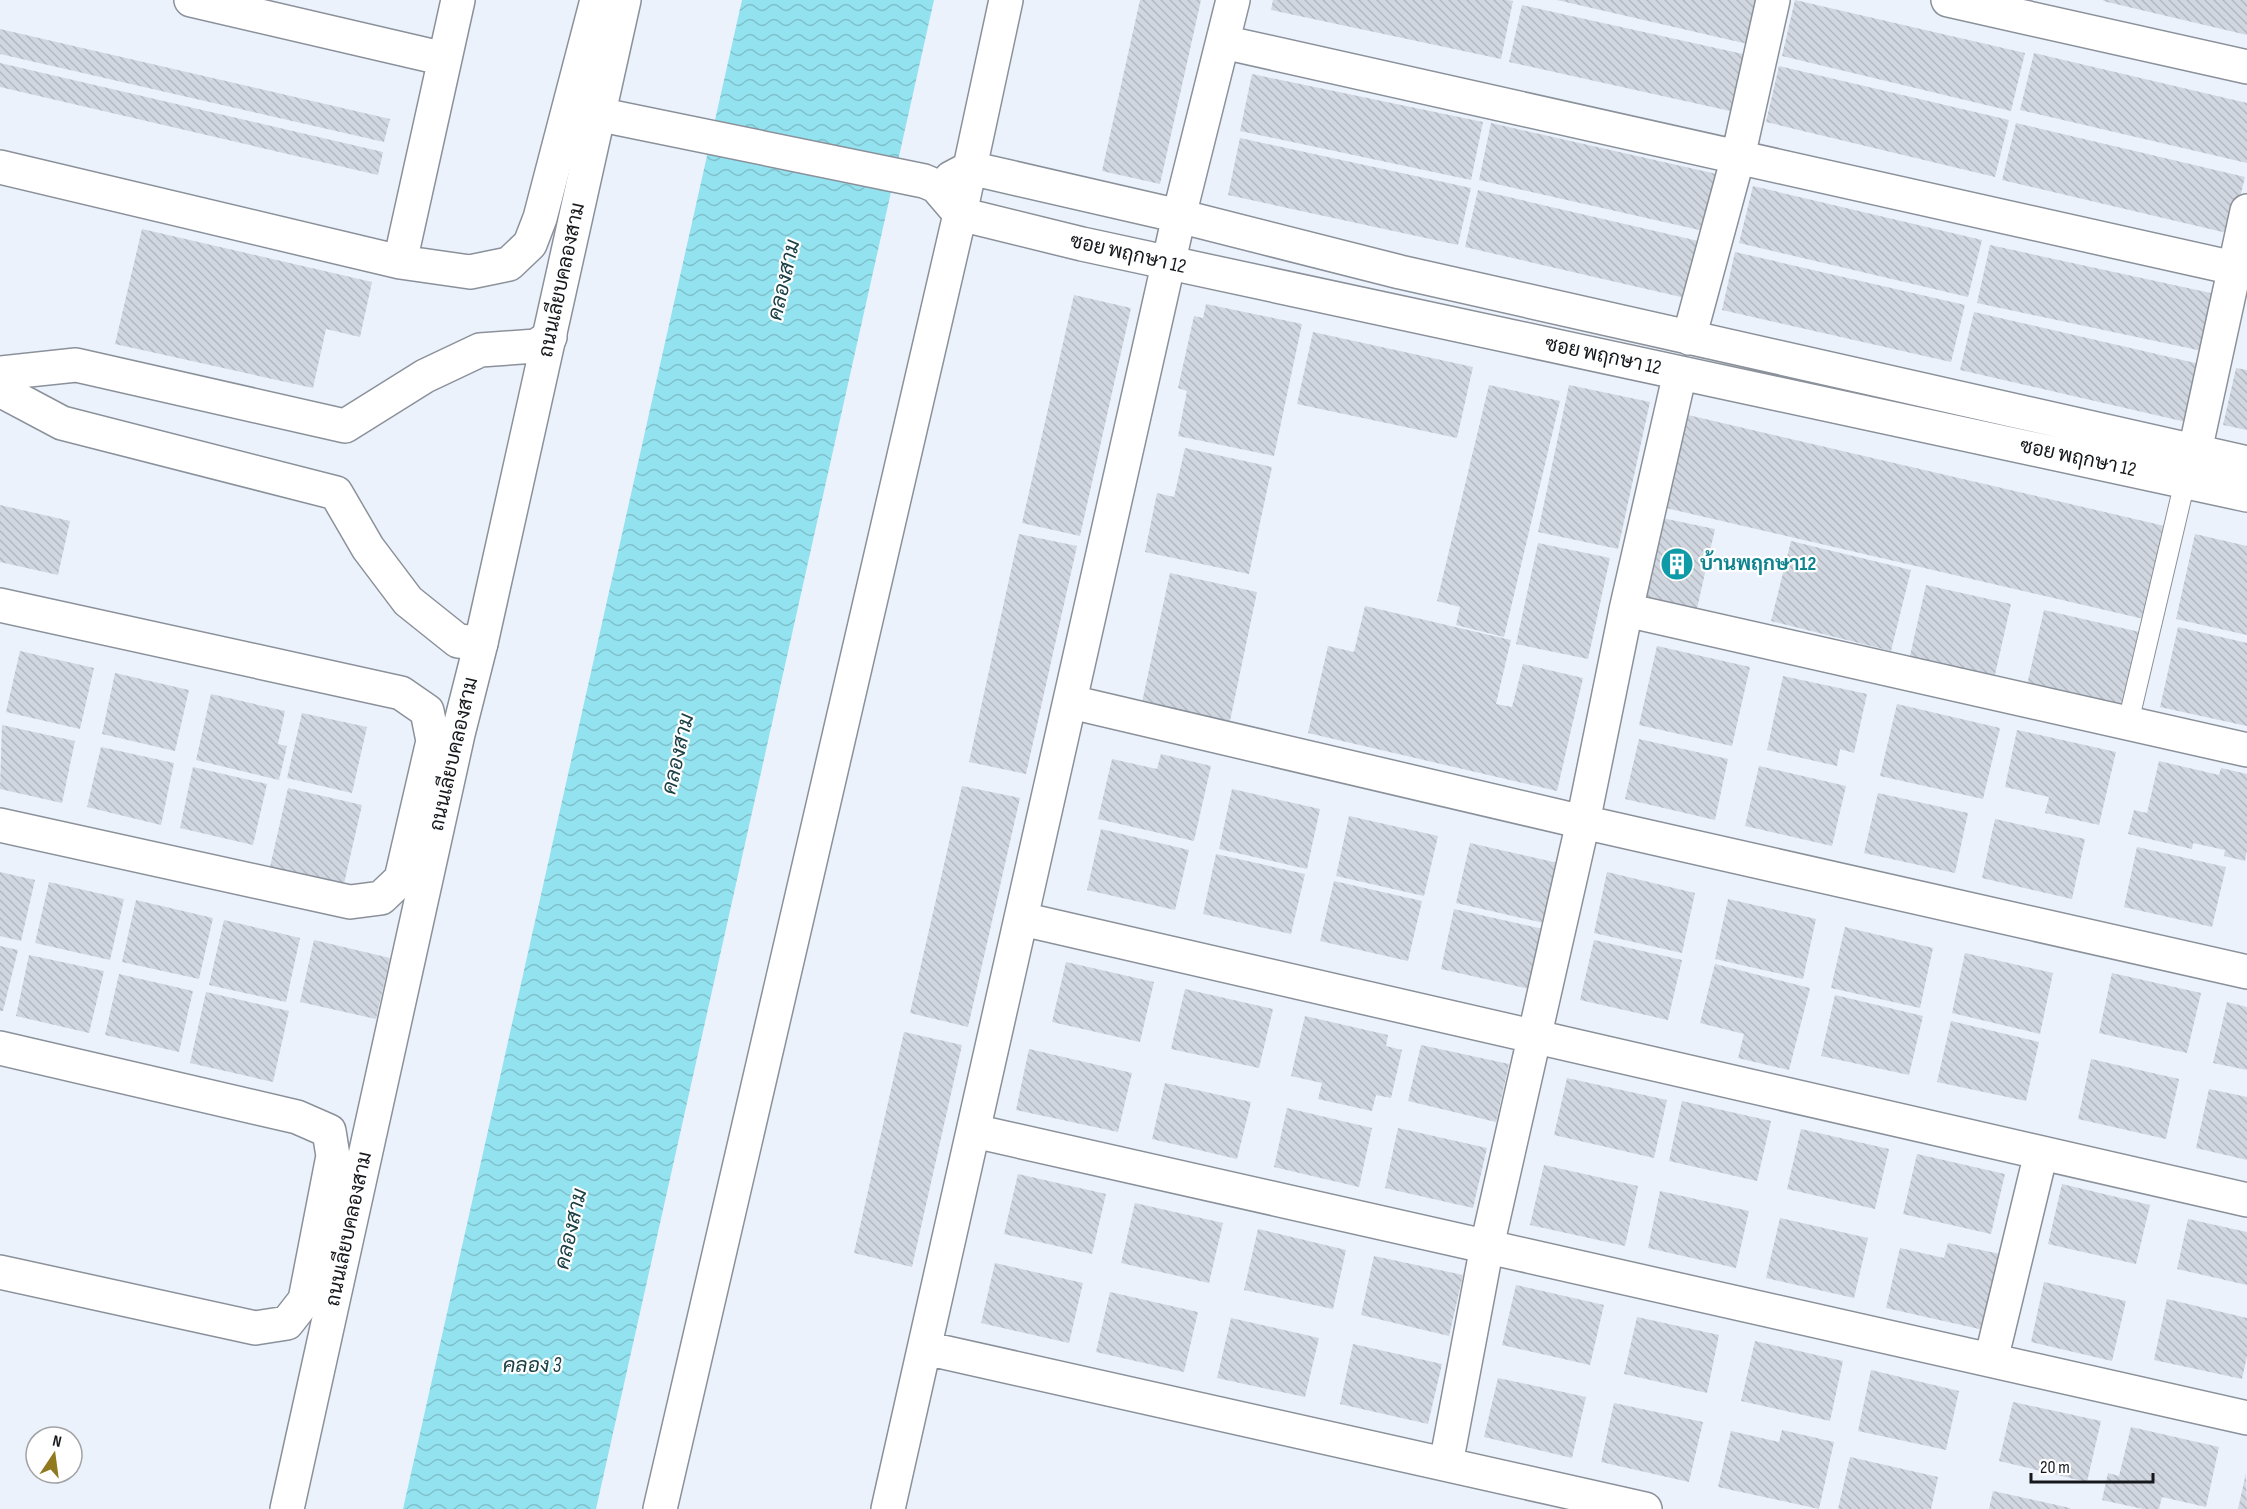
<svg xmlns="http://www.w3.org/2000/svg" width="2247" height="1509" viewBox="0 0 2247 1509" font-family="'Sofia Sans Condensed',Sarabun,sans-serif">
  <defs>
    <pattern id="water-waves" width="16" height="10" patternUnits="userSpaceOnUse" patternTransform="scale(1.5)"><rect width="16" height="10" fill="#93e2ef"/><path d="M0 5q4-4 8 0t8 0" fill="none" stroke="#7ec1cc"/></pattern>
    <pattern id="building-back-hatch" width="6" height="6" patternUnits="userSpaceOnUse" patternTransform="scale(1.5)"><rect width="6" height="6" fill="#d1d7e1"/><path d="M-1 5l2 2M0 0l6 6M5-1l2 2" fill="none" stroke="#b3b8c0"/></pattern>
  </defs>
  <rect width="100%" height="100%" fill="#ecf2fc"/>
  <path fill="url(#water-waves)" d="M 742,0 L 934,0 L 596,1509 L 403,1509 Z"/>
  <path fill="url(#building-back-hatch)" d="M 1140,0 L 1201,0 L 1160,184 L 1102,171 Z
    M 1273,0 L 1507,0 L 1513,1 L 1501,59 L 1271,10 Z
    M 1557,0 L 1763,0 L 1752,45 Z
    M 1795,0 L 2025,53 L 2011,111 L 1782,56 Z
    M 2104,0 L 2247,0 L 2247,35 L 2103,1 Z
    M 1522,5 L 1752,56 L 1739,113 L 1509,62 Z
    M 0,29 L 390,119 L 384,142 L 0,54 Z
    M 2034,53 L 2247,103 L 2247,163 L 2020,110 Z
    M 0,63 L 383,152 L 378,175 L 0,87 Z
    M 1779,66 L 2009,120 L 1995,177 L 1766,122 Z
    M 1252,74 L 1483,122 L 1471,180 L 1240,131 Z
    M 1491,123 L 1721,175 L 1708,232 L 1479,180 Z
    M 2016,123 L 2245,177 L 2231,234 L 2002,180 Z
    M 1240,138 L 1471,188 L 1458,245 L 1228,195 Z
    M 1753,186 L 1982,240 L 1968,297 L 1739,243 Z
    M 1478,190 L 1707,243 L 1694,300 L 1465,247 Z
    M 142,229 L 372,282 L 360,337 L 326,329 L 313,388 L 115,344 Z
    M 1990,245 L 2220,295 L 2207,352 L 1977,303 Z
    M 1735,252 L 1965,305 L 1951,362 L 1722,310 Z
    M 1074,295 L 1131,308 L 1080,536 L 1022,523 Z
    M 1206,304 L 1302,324 L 1274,456 L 1178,436 L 1187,391 L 1178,388 L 1194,316 L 1203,318 Z
    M 1974,312 L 2204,365 L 2190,423 L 1960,370 Z
    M 1313,332 L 1473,367 L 1457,438 L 1297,404 Z
    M 2236,368 L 2247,370 L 2247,430 L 2223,425 Z
    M 1489,385 L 1560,401 L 1504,637 L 1456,625 L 1460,607 L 1437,601 Z
    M 1569,385 L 1650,402 L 1618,549 L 1538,532 Z
    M 1688,415 L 2169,527 L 2148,620 L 1666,508 Z
    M 1185,448 L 1272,467 L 1249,574 L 1145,552 L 1157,493 L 1174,497 Z
    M 0,505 L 70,521 L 58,575 L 0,562 Z
    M 1657,517 L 1715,529 L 1696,613 L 1640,600 Z
    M 1019,534 L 1077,546 L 1026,774 L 969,762 Z
    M 2195,534 L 2247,546 L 2247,635 L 2176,619 Z
    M 1791,541 L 1911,570 L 1891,651 L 1771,621 Z
    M 1538,543 L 1610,558 L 1588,659 L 1516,644 Z
    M 1170,573 L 1257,592 L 1230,721 L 1142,702 Z
    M 1926,585 L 2011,604 L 1994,679 L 1909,660 Z
    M 1365,606 L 1511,640 L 1496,704 L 1512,707 L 1523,664 L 1583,678 L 1557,791 L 1308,733 L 1328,646 L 1354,652 Z
    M 2044,610 L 2144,633 L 2126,708 L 2027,685 Z
    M 2178,627 L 2247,643 L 2247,726 L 2160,707 Z
    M 1657,646 L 1750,667 L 1732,746 L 1639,725 Z
    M 20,651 L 94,668 L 80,729 L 6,712 Z
    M 115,673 L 189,690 L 175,751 L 102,734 Z
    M 1783,676 L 1867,694 L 1854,753 L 1840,749 L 1837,766 L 1767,750 Z
    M 211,694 L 285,711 L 278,744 L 287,746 L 279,780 L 196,760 Z
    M 1897,704 L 2000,728 L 1983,799 L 1880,776 Z
    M 302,713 L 367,727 L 352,793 L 287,778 Z
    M 2,725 L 75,741 L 62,803 L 0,789 Z
    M 2017,730 L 2116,752 L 2099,825 L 2045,813 L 2049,797 L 2005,787 Z
    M 1639,739 L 1728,759 L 1715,820 L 1625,799 Z
    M 101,747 L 174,763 L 161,825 L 87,807 Z
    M 1161,754 L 1211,766 L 1194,841 L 1098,819 L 1112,759 L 1157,769 Z
    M 2159,761 L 2219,775 L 2221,768 L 2247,774 L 2247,850 L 2245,861 L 2224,856 L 2225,850 L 2193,843 L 2192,849 L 2128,834 L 2134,810 L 2147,813 Z
    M 1759,766 L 1846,786 L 1832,846 L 1745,826 Z
    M 193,767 L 267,784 L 253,845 L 180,828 Z
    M 962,786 L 1020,798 L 968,1027 L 910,1013 Z
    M 288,788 L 362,805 L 343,888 L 269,871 Z
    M 1232,789 L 1320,809 L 1307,869 L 1219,849 Z
    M 1878,793 L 1968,813 L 1955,873 L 1864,853 Z
    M 1349,816 L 1438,836 L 1424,896 L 1336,876 Z
    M 1995,819 L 2085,839 L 2072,899 L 1982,878 Z
    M 1101,829 L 1189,850 L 1175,910 L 1087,890 Z
    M 1470,843 L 1558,863 L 1544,923 L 1456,903 Z
    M 2137,847 L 2226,867 L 2212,927 L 2124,907 Z
    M 1216,854 L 1305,874 L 1291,934 L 1203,914 Z
    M 0,872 L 35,880 L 21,941 L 0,936 Z
    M 1607,872 L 1695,893 L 1682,953 L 1594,933 Z
    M 1334,881 L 1422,901 L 1408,961 L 1320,941 Z
    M 49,882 L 124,899 L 110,960 L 35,943 Z
    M 1728,899 L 1816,919 L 1803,979 L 1715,959 Z
    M 136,900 L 213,918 L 199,979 L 122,962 Z
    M 1454,909 L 1543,929 L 1529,989 L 1441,969 Z
    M 224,920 L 300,938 L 286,1002 L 209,985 Z
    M 1845,927 L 1933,948 L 1920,1008 L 1831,988 Z
    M 314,940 L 390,958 L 376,1019 L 300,1002 Z
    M 1594,940 L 1682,960 L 1668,1020 L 1580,1000 Z
    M 0,946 L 18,950 L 3,1011 L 0,1011 Z
    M 1965,953 L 2053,973 L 2040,1034 L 1952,1013 Z
    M 29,955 L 104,971 L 89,1033 L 16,1016 Z
    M 1066,962 L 1154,982 L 1140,1042 L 1052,1022 Z
    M 1715,964 L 1810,988 L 1789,1070 L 1738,1058 L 1744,1034 L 1700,1023 Z
    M 2112,973 L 2201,993 L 2187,1053 L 2099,1033 Z
    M 119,974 L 193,991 L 179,1052 L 105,1035 Z
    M 1185,989 L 1273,1009 L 1259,1068 L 1171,1049 Z
    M 206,992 L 289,1011 L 273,1082 L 190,1063 Z
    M 1835,995 L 1923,1016 L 1909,1075 L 1821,1056 Z
    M 2227,1002 L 2247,1007 L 2247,1070 L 2213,1063 Z
    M 1305,1016 L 1388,1035 L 1386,1046 L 1402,1050 L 1391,1098 L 1376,1095 L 1372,1111 L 1318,1099 L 1322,1083 L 1291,1076 Z
    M 1951,1021 L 2039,1042 L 2026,1101 L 1937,1082 Z
    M 904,1032 L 962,1045 L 912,1267 L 854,1253 Z
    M 1421,1045 L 1509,1064 L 1496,1122 L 1408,1101 Z
    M 1029,1049 L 1132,1073 L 1118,1132 L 1016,1110 Z
    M 2091,1059 L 2179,1079 L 2166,1139 L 2078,1119 Z
    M 1567,1078 L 1667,1100 L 1654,1158 L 1554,1135 Z
    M 1165,1083 L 1251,1102 L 1237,1159 L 1152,1139 Z
    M 2209,1089 L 2247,1097 L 2247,1160 L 2196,1148 Z
    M 1682,1101 L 1771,1121 L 1757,1181 L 1669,1161 Z
    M 1287,1108 L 1372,1128 L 1359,1187 L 1274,1167 Z
    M 1398,1128 L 1487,1148 L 1473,1208 L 1385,1188 Z
    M 1801,1129 L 1889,1149 L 1875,1209 L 1787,1189 Z
    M 1917,1154 L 2005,1174 L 1991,1234 L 1903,1214 Z
    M 1544,1165 L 1638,1186 L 1625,1246 L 1530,1225 Z
    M 1018,1174 L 1106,1194 L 1092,1254 L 1004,1234 Z
    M 2062,1184 L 2150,1205 L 2136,1264 L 2048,1244 Z
    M 1660,1191 L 1749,1211 L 1736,1268 L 1648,1248 Z
    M 1135,1203 L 1223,1223 L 1209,1283 L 1121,1263 Z
    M 1780,1218 L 1868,1238 L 1854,1298 L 1766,1278 Z
    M 2188,1219 L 2247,1232 L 2247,1285 L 2177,1269 Z
    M 1258,1229 L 1346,1250 L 1333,1309 L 1244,1290 Z
    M 1948,1243 L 2005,1255 L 1988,1331 L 1886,1308 L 1900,1248 L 1944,1258 Z
    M 1374,1256 L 1463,1275 L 1449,1336 L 1361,1315 Z
    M 995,1263 L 1083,1283 L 1069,1343 L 981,1323 Z
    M 2044,1282 L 2126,1301 L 2112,1361 L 2031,1342 Z
    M 1516,1285 L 1604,1305 L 1590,1365 L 1502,1345 Z
    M 1110,1292 L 1198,1312 L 1184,1372 L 1096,1352 Z
    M 2167,1299 L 2247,1318 L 2247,1356 L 2242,1379 L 2154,1360 Z
    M 1637,1317 L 1719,1335 L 1707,1393 L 1624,1374 Z
    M 1231,1318 L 1319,1338 L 1305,1397 L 1217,1378 Z
    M 1755,1341 L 1843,1361 L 1830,1421 L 1741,1401 Z
    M 1353,1344 L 1442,1364 L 1428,1424 L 1340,1404 Z
    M 1871,1370 L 1959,1391 L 1946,1450 L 1858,1431 Z
    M 1498,1378 L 1586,1397 L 1572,1458 L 1484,1437 Z
    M 2013,1402 L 2101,1421 L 2087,1482 L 1999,1461 Z
    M 1614,1403 L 1703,1422 L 1689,1482 L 1601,1462 Z
    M 2131,1427 L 2219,1447 L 2206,1507 L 2162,1497 L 2159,1509 L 2143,1509 L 2102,1500 L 2108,1473 L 2119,1476 Z
    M 1782,1430 L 1834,1442 L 1819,1509 L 1718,1487 L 1731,1431 L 1779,1442 Z
    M 1850,1457 L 1938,1477 L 1931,1509 L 1838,1509 Z
    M 2246,1473 L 2247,1509 L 2238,1509 Z
    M 1993,1491 L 2070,1508 L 2070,1509 L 1989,1509 Z"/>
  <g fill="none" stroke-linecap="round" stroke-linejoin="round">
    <g stroke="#8b919a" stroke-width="22">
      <path id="service" d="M 2128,723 L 2185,481"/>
    </g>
    <g stroke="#8b919a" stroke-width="36">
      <path id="minor" d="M 191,0 L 445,59
        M 1948,0 L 2247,67
        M 1223,42 L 2247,271
        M 597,114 L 924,181 L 936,186 L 960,214 L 1082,244 L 2247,495
        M 0,167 L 400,262 L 470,272 L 509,264 L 530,244 L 540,218 L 597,0
        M 951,178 L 970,168 L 1179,216 L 1400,272 L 2247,463
        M 400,262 L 458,0
        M 1689,338 L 1738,157 L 1773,0
        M 0,373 L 76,365 L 345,426 L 425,376 L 480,350 L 536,346 L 550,337
        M 0,390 L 62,423 L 336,493 L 368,548 L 408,601 L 458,641 L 481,643
        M 2195,451 L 2247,211
        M 0,605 L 401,693 L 427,711 L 433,741 L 401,879 L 381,898 L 350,902 L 0,825
        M 1626,610 L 2247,750
        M 1071,702 L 1583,822 L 2247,972
        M 1022,919 L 2247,1200
        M 0,1048 L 297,1117 L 329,1131 L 333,1156 L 305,1300 L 287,1323 L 255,1328 L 0,1272
        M 974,1131 L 2247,1418
        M 925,1348 L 1645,1509
        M 1991,1360 L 2041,1153
        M 1446,1464 L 1487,1246 L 1583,822 L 1626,610 L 1680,373
        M 660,1509 L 960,214 L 1006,0
        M 888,1509 L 1179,216 L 1233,0"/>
    </g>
    <g stroke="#8b919a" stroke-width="36">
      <path id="secondary" d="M 287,1509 L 458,734 L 481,643 L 624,0"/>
    </g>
    <use href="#service" stroke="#fff" stroke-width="20"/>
    <use href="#minor" stroke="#fff" stroke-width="33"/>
    <use href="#secondary" stroke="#fff" stroke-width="33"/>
  </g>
  <defs>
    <g id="building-disc" transform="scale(1.725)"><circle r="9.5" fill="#0f9aa8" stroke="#fff"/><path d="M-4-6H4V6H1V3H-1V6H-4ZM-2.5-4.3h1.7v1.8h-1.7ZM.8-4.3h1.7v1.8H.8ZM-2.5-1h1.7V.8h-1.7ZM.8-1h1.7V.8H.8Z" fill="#fff"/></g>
  </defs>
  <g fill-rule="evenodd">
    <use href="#building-disc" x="1677" y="564"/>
  </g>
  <g text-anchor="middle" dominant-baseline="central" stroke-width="4.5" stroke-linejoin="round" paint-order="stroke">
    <g font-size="20" fill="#16181c" stroke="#fff">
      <text transform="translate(1128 254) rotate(13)">ซอย พฤกษา 12</text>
      <text transform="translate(562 280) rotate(-78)">ถนนเลียบคลองสาม</text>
      <text transform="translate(1603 356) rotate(12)">ซอย พฤกษา 12</text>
      <text transform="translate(2078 458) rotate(12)">ซอย พฤกษา 12</text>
      <text transform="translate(454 754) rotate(-77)">ถนนเลียบคลองสาม</text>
      <text transform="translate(349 1229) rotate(-78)">ถนนเลียบคลองสาม</text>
    </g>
    <g font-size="20" font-weight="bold" fill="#0d838f" stroke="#fff" text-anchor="start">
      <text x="1700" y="564">บ้านพฤกษา12</text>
    </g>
    <g font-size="21" font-style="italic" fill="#1b4147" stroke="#fff">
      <text transform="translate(784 280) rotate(-77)">คลองสาม</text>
      <text transform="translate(678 754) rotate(-77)">คลองสาม</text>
      <text transform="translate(571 1229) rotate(-77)">คลองสาม</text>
      <text x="532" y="1365">คลอง 3</text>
    </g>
  </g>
  <g transform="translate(54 1455) rotate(13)"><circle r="28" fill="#ffffff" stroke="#a2a3a4" stroke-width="1.5"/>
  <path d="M0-4.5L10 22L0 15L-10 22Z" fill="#90791f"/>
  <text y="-9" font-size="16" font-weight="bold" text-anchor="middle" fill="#16181c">N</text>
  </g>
  <path d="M2031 1473v9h122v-9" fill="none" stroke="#16181c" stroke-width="3"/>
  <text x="2040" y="1473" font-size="18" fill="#16181c" stroke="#ffffff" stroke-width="4.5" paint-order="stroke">20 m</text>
</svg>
